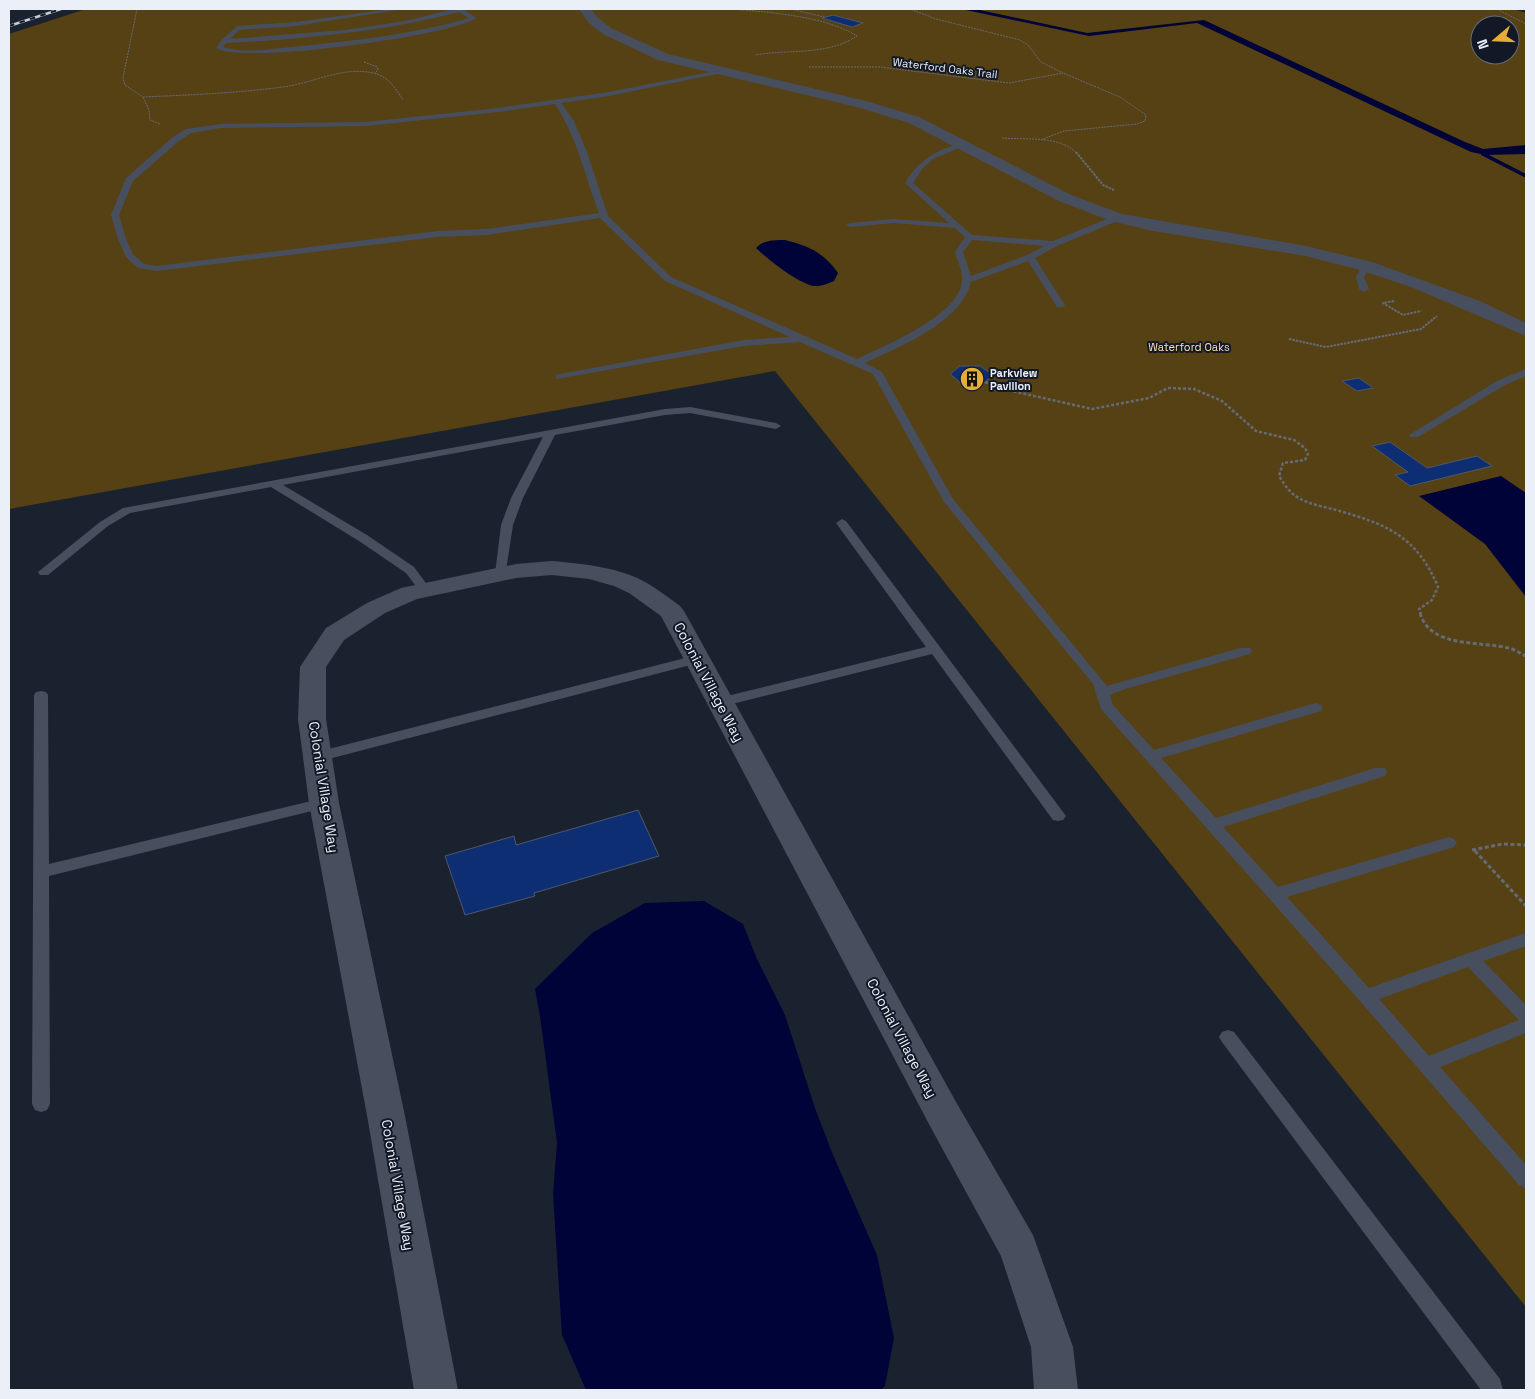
<svg xmlns="http://www.w3.org/2000/svg" width="1535" height="1399" viewBox="0 0 1535 1399" font-family="'Space Grotesk',sans-serif">
  <rect width="100%" height="100%" fill="#1b222f"/>
  <path fill="#564114" fill-rule="evenodd" d="M 86,9 L 1513,9 L 1526,13 L 1526,1307 L 775,371 L 9,509 L 9,34 ZM 1480,25 L 1510,25 L 1510,55 L 1480,55 Z"/>
  <path fill="#000337" d="M 961,9 L 975,9 L 1087,33 L 1204,20 L 1465,142 L 1483,149 L 1526,145 L 1526,154 L 1486,155 L 1471,152 L 1197,23 L 1089,36 Z
    M 785,240 C 809,246 823,252 838,273 L 834,281 C 829,283 820,287 815,286 C 800,285 766,258 756,248 C 763,240 775,240 785,240 Z
    M 1501,476 L 1526,493 L 1526,597 L 1485,544 L 1419,496 Z
    M 704,901 L 743,924 L 757,959 L 785,1015 L 815,1108 L 833,1155 L 877,1255 L 894,1338 L 885,1386 L 881,1390 L 586,1390 L 562,1335 L 553,1194 L 557,1143 L 540,1016 L 535,989 L 592,933 L 645,903 Z"/>
  <g fill="none" stroke-linecap="round" stroke-linejoin="round">
    <path fill="#000337" fill-rule="evenodd" d="M 1481,153 L 1485,153 L 1526,174 L 1526,178 L 1481,155 Z"/>
  </g>
  <path fill="#0d2e73" stroke="#4f5868" d="M 833,15 L 863,23 L 852,27 L 822,18 Z
    M 960,366 L 980,366 L 993,375 L 983,384 L 961,383 L 950,374 Z
    M 1359,378 L 1373,388 L 1357,391 L 1342,381 Z
    M 1390,442 L 1427,468 L 1477,456 L 1492,466 L 1410,486 L 1395,475 L 1408,472 L 1372,446 Z
    M 638,810 L 659,856 L 534,893 L 535,896 L 465,915 L 445,856 L 514,836 L 516,845 Z"/>
  <g fill="none" stroke-linecap="round" stroke-linejoin="round">
    <path stroke="#656b76" stroke-width="1" stroke-dasharray="2 1" stroke-linecap="butt" d="M 137,9 L 123,78 L 125,85 L 143,97 C 190,95 237,93 283,87 C 313,83 343,66 373,73 C 388,76 395,88 403,100
      M 731,9 C 769,12 825,16 857,36 C 827,56 789,49 755,55
      M 791,9 L 824,17
      M 1497,9 L 1526,24
      M 364,62 L 377,67 L 378,70 L 375,73
      M 809,67 L 880,67 L 1009,83 L 1063,73 L 1041,62 L 1028,45 L 1020,40 L 936,19 L 910,9
      M 143,97 L 149,110 L 150,120 L 160,124
      M 1002,138 C 1025,140 1061,135 1077,154
      M 1043,139 L 1064,131 L 1137,124 L 1145,121 L 1146,115 L 1120,97 L 1063,73"/>
    <path stroke="#656b76" stroke-width="2" stroke-dasharray="2.5 1" stroke-linecap="butt" d="M 1076,152 L 1103,185 L 1114,190
      M 1394,301 L 1383,303 L 1403,315 L 1421,311
      M 1289,339 L 1326,347 L 1421,329 L 1437,316"/>
    <path stroke="#656b76" stroke-width="2.5" stroke-dasharray="3 2" stroke-linecap="butt" d="M 985,382 L 1012,391 L 1092,409 L 1149,398 L 1168,388 L 1194,389 L 1222,401 L 1256,431 L 1294,440 L 1305,448 L 1308,454 L 1305,460 L 1283,463 L 1279,476 C 1283,482 1287,489 1293,494 C 1305,504 1322,506 1336,510 C 1386,524 1417,536 1438,587 L 1432,600 L 1419,609 L 1421,614"/>
    <path stroke="#656b76" stroke-width="3" stroke-dasharray="4 2.5" stroke-linecap="butt" d="M 1420,613 C 1431,650 1483,640 1512,649 C 1517,651 1521,654 1526,656
      M 1472,850 L 1503,844 L 1526,845
      M 1475,851 L 1526,906"/>
    <path fill="#474f5f" fill-rule="evenodd" d="M 390,9 L 403,9 L 296,26 L 239,30 L 230,39 L 345,30 L 405,21 L 454,9 L 467,9 L 465,11 L 477,18 C 449,36 242,65 216,48 L 222,40 L 237,26 L 296,22 ZM 459,12 L 469,18 C 411,35 351,41 291,47 C 269,49 245,54 223,47 L 226,43 C 304,39 382,32 459,12 Z
      M 720,70 L 723,72 L 722,73 L 609,96 L 561,103 L 574,121 L 587,152 L 608,216 L 671,277 L 857,359 C 884,346 964,314 962,278 C 962,269 957,260 955,252 L 965,237 L 955,228 L 894,223 L 850,227 L 846,225 L 850,223 L 894,219 L 949,223 L 905,183 C 919,160 936,150 962,143 L 966,145 L 933,159 L 922,169 L 913,183 L 972,235 L 1053,241 L 1114,216 L 1120,216 L 1120,220 L 1057,246 L 1035,258 L 1065,305 L 1063,307 L 1057,307 L 1028,261 L 971,282 C 962,322 899,347 865,363 L 882,372 L 953,499 L 1107,686 L 1240,648 L 1250,648 L 1252,651 L 1250,654 L 1125,689 L 1110,695 L 1113,705 L 1154,750 L 1316,703 L 1321,705 L 1323,708 L 1321,711 L 1161,758 L 1216,818 L 1375,768 L 1385,768 L 1387,772 L 1385,776 L 1223,827 L 1278,887 L 1449,837 L 1454,839 L 1457,843 L 1454,847 L 1287,897 L 1369,988 L 1526,933 L 1526,946 L 1483,961 L 1526,1005 L 1526,1033 L 1440,1067 L 1526,1165 L 1526,1188 L 1519,1185 L 1360,1001 L 1101,709 L 1093,684 L 944,502 L 873,374 L 800,342 L 744,346 L 556,379 L 556,375 L 560,374 L 744,340 L 790,337 L 665,281 L 600,218 L 487,235 L 437,237 L 157,271 L 138,268 L 126,257 L 118,239 L 111,215 L 126,178 L 173,137 L 186,129 L 221,124 L 366,122 L 498,108 L 609,92 ZM 555,104 C 577,137 585,176 599,213 L 487,229 L 437,231 L 157,266 L 144,264 L 133,254 L 126,239 L 119,215 L 133,181 L 179,141 L 191,133 L 221,128 L 366,126 L 498,112 ZM 972,240 L 1045,246 L 1027,255 L 971,276 L 963,252 ZM 1468,967 L 1519,1020 L 1429,1056 L 1379,999 Z
      M 1366,263 L 1370,266 L 1364,277 L 1369,289 L 1364,292 L 1359,289 L 1356,277 L 1363,264 Z
      M 1526,369 L 1526,376 L 1505,385 L 1418,437 L 1410,437 L 1409,435 L 1497,381 Z
      M 690,407 L 776,423 L 781,426 L 776,429 L 690,413 L 665,415 L 555,435 L 523,498 L 513,525 L 505,577 L 501,578 L 495,574 L 501,525 L 511,498 L 543,437 L 283,485 L 367,535 L 414,567 L 431,590 L 429,593 L 421,593 L 406,573 L 359,541 L 271,487 L 130,513 L 108,526 L 48,575 L 40,575 L 38,572 L 100,522 L 123,508 L 665,409 Z
      M 842,519 L 846,521 L 1063,812 L 1066,816 L 1063,820 L 1058,821 L 1053,820 L 932,654 L 720,707 L 715,705 L 713,702 L 715,699 L 926,647 L 836,523 Z
      M 697,655 L 704,659 L 702,662 L 317,762 L 312,761 L 310,757 L 312,753 L 317,752 Z
      M 41,691 L 46,692 L 48,695 L 49,864 L 324,798 L 329,799 L 331,803 L 329,807 L 324,808 L 49,876 L 50,1104 L 47,1110 L 41,1112 L 35,1110 L 32,1104 L 34,695 L 36,692 Z
      M 1228,1030 L 1234,1032 L 1500,1379 L 1503,1390 L 1481,1390 L 1222,1042 L 1219,1037 L 1222,1032 Z"/>
    <path fill="#474f5f" fill-rule="evenodd" d="M 579,9 L 591,9 L 597,17 L 611,28 L 668,54 L 866,101 L 919,117 L 1071,195 L 1122,214 L 1306,246 L 1372,262 L 1480,301 L 1526,323 L 1526,336 L 1411,287 L 1360,270 L 1306,256 L 1153,231 L 1111,221 L 1059,201 L 909,123 L 857,107 L 658,60 L 603,34 L 589,23 Z
      M 552,561 C 584,564 619,567 647,583 C 659,590 669,598 680,606 L 684,611 L 956,1102 L 1033,1235 L 1073,1347 L 1078,1390 L 1034,1390 L 1031,1347 L 1001,1256 L 930,1126 L 661,616 L 629,593 L 614,586 L 589,579 L 552,575 L 516,578 L 417,599 L 385,613 L 344,640 L 326,667 L 326,719 L 339,803 L 406,1121 L 458,1390 L 414,1390 L 368,1121 L 309,803 L 298,719 L 300,667 L 326,628 L 367,603 L 401,588 L 516,564 Z"/>
    <g stroke="#c6ccd5" stroke-width="2.5">
      <path id="rail" d="M 9,26 L 61,9"/>
    </g>
    <use href="#rail" stroke="#121825" stroke-width="2" stroke-dasharray="5.5" stroke-linecap="butt"/>
  </g>
  <defs>
    <g id="building-disc" transform="scale(1.25)"><circle r="9.5" fill="#e5ad35" stroke="#121825"/><path d="M-4-6H4V6H1V3H-1V6H-4ZM-2.5-4.3h1.7v1.8h-1.7ZM.8-4.3h1.7v1.8H.8ZM-2.5-1h1.7V.8h-1.7ZM.8-1h1.7V.8H.8Z" fill="#111"/></g>
  </defs>
  <g fill-rule="evenodd">
    <use href="#building-disc" x="972" y="379"/>
  </g>
  <g text-anchor="middle" dominant-baseline="central" stroke-width="4" stroke-linejoin="round" paint-order="stroke">
    <g font-size="11" fill="#eaeff8" stroke="#121825">
      <text transform="translate(945 68) rotate(7)">Waterford Oaks Trail</text>
    </g>
    <g font-size="11" fill="#f8e0b4" stroke="#121825">
      <text x="1189" y="347">Waterford Oaks</text>
    </g>
    <g font-size="11" font-weight="bold" fill="#eaeff8" stroke="#121825" text-anchor="start">
      <text x="990" y="373">Parkview<tspan x="990" dy="13">Pavilion</tspan></text>
    </g>
    <g font-size="14" fill="#eaeff8" stroke="#121825">
      <text transform="translate(709 682) rotate(62)">Colonial Village Way</text>
      <text transform="translate(324 787) rotate(81)">Colonial Village Way</text>
      <text transform="translate(902 1038) rotate(62)">Colonial Village Way</text>
      <text transform="translate(398 1185) rotate(80)">Colonial Village Way</text>
    </g>
  </g>
  <rect width="1535" height="1399" fill="none" stroke="#eaeff8" stroke-width="20"/>
  <g transform="translate(1495 40) rotate(251)"><circle r="24" fill="#121825" stroke="#686e79"/>
  <path d="M0-4L9 19L0 12L-9 19Z" fill="#e5ad35"/>
  <text y="-8" font-size="14" font-weight="bold" text-anchor="middle" fill="#eaeff8">N</text>
  </g>
</svg>
